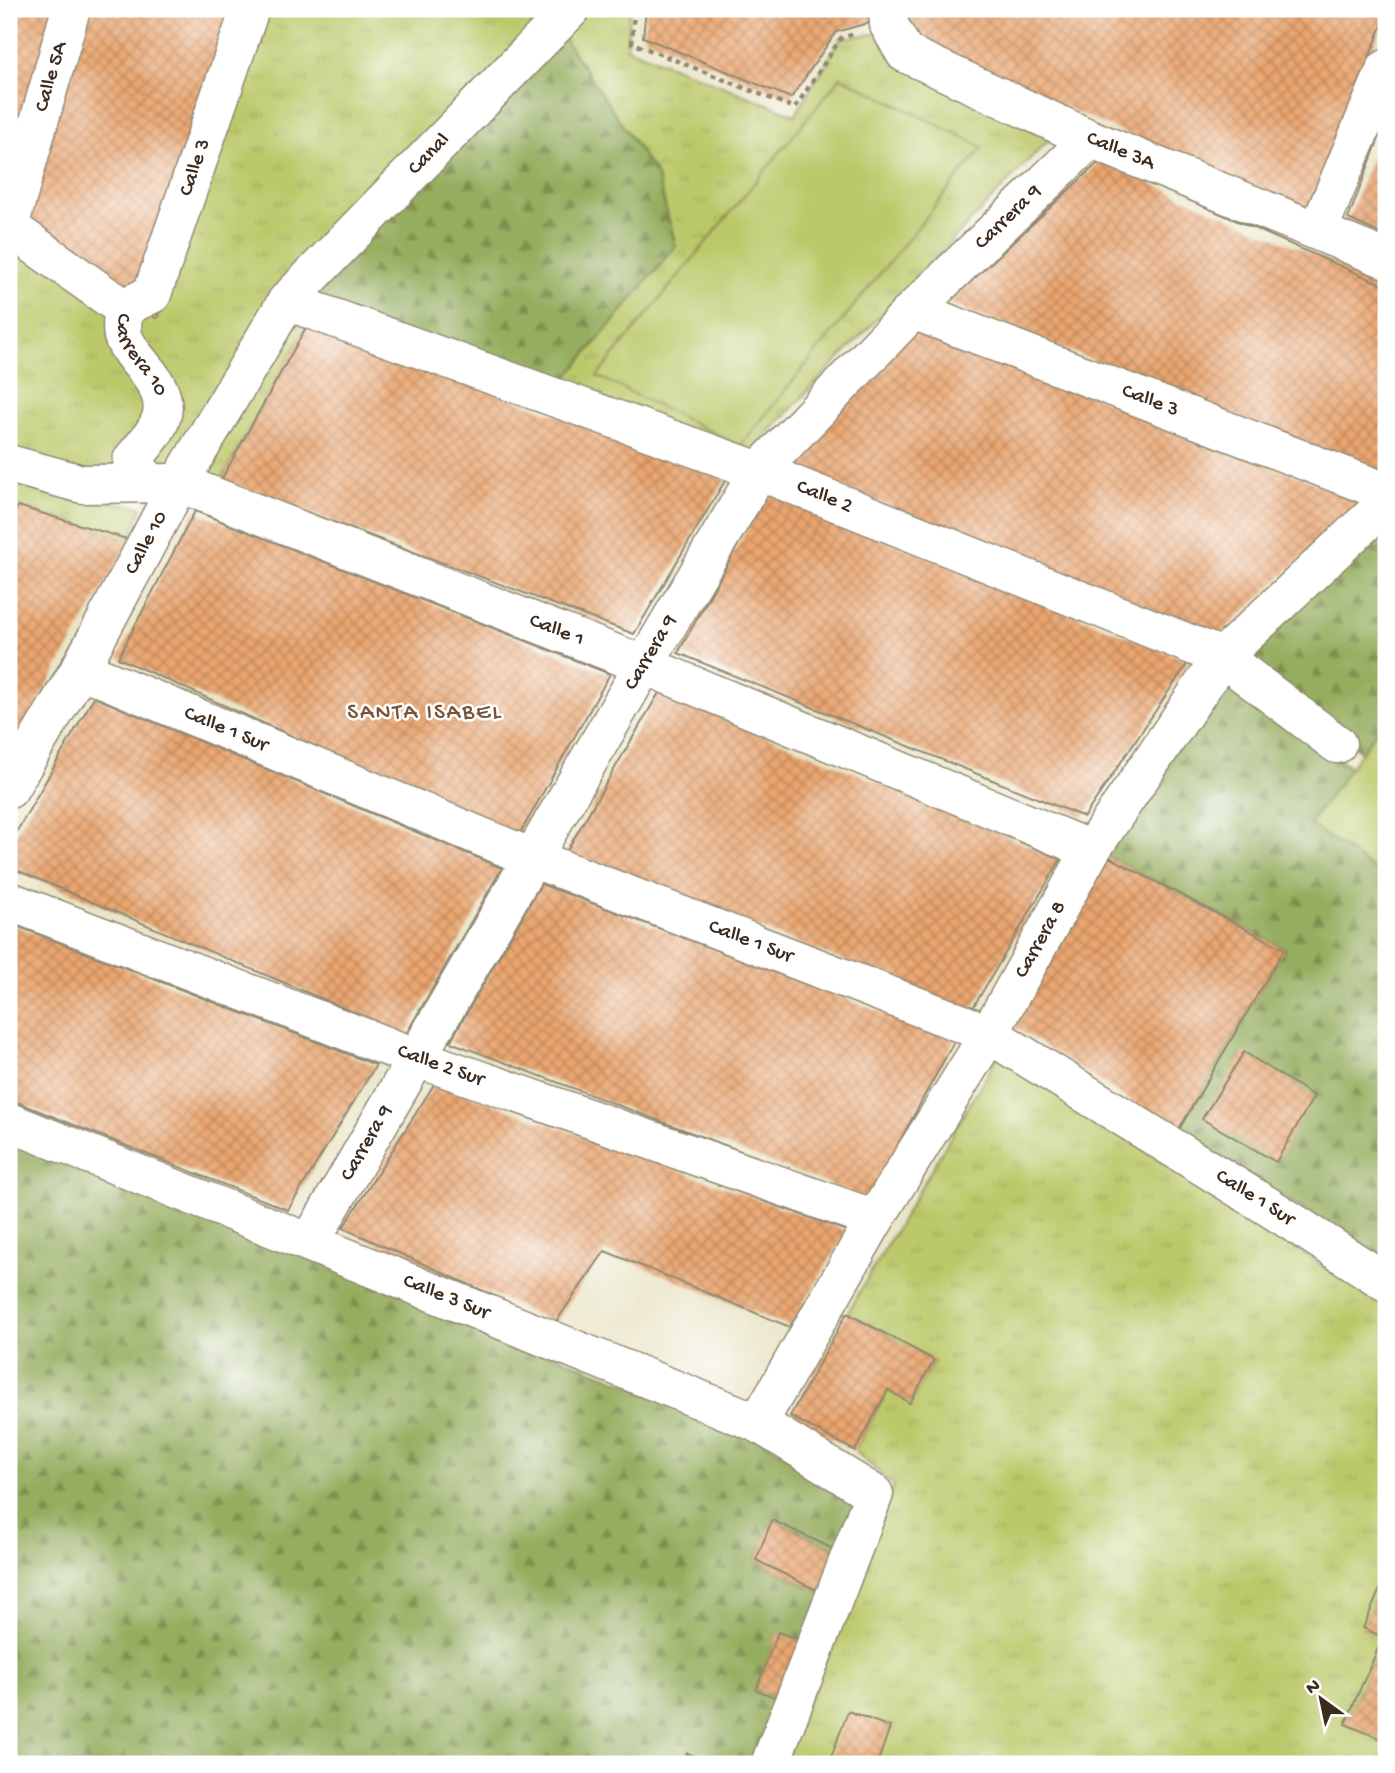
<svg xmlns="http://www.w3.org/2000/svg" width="1395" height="1773" viewBox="0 0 1395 1773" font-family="'Gochi Hand',sans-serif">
  <defs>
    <pattern id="grass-tufts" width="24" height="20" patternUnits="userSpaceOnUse" patternTransform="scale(1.75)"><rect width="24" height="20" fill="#bcc96b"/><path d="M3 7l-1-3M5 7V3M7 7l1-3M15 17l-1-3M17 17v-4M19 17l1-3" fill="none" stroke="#a2ad5c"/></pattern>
    <pattern id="forest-firs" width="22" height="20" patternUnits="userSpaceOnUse" patternTransform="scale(1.75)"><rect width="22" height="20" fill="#95ad5f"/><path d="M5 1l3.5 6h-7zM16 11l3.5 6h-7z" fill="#7b8d4e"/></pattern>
    <pattern id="building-cross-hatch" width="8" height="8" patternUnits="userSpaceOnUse" patternTransform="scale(1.75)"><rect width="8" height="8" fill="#eaa66f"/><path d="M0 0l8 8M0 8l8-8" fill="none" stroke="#bf875b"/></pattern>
  </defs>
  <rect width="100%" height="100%" fill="#fff"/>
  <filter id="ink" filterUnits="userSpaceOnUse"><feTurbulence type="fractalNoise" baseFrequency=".0143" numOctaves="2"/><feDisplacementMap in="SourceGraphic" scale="14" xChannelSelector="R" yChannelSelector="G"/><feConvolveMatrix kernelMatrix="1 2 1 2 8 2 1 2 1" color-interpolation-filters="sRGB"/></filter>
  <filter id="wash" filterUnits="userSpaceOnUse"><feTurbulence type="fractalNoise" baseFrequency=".00686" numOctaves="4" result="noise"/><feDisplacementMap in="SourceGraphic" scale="28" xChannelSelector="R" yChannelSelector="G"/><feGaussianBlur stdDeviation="1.57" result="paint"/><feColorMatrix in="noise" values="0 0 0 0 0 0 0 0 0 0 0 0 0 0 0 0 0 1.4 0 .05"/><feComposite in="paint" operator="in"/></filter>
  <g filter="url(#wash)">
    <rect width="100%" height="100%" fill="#eae5c7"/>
    <path fill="url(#grass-tufts)" stroke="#7c7a44" stroke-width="2" d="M 251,9 L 565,9 L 169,472 L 84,473 L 9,453 L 9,237 L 135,302 L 157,318 Z
      M 580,9 L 630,9 L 627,48 L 795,115 L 841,38 L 882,33 L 1055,133 L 748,454 L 559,387 L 559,31 Z
      M 288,315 L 309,322 L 221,480 L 196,472 Z
      M 9,477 L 81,497 L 142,507 L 130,540 L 18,506 L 9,523 Z
      M 998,1056 L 1386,1307 L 1386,1590 L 1381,1588 L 1363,1628 L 1383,1637 L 1345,1723 L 1386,1741 L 1386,1746 L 1378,1764 L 1306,1764 L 1298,1761 L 1297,1764 L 783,1764 L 894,1486 L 855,1451 L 888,1390 L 910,1402 L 934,1361 L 847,1313 Z"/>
    <path fill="url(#forest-firs)" stroke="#686c3e" stroke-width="2" d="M 559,31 L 657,176 L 676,246 L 559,387 L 300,297 Z
      M 1386,519 L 1386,739 L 1376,732 L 1362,752 L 1239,657 Z
      M 1224,673 L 1351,767 L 1310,824 L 1386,878 L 1386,1262 L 1178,1131 L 1284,949 L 1107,856 Z
      M 9,1137 L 750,1433 L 857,1499 L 842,1553 L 773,1520 L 756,1560 L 826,1595 L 808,1644 L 778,1633 L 756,1690 L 785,1701 L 751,1764 L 715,1764 L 687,1753 L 683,1764 L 9,1764 Z"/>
    <path fill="#bcc96b" stroke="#7c7a44" stroke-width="2" d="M 841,77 L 983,147 L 740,446 L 597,376 Z
      M 1376,732 L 1386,739 L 1386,878 L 1310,824 Z"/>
    <g id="blocks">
      <path fill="url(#building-cross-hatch)" d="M 9,9 L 58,9 L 9,181 Z
        M 83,9 L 251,9 L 157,319 L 23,224 Z
        M 646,9 L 879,9 L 879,20 L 836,32 L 791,98 L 643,37 Z
        M 903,9 L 1383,9 L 1386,10 L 1386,15 L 1308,212 L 916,43 Z
        M 1386,120 L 1386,236 L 1348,219 Z
        M 1100,161 L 1386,286 L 1386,475 L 948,303 Z
        M 309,322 L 726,479 L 634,634 L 221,480 Z
        M 914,326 L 1362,501 L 1217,637 L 785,464 Z
        M 767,493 L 1189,661 L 1084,817 L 678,653 Z
        M 18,506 L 130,540 L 9,753 L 9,523 Z
        M 195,511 L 610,674 L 518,837 L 118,658 Z
        M 660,691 L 1061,859 L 971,1011 L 566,852 Z
        M 94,697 L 502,868 L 406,1034 L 9,867 L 9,845 Z
        M 1107,856 L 1284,949 L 1178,1131 L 1010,1024 Z
        M 541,884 L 955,1040 L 868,1199 L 450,1042 Z
        M 9,923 L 376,1065 L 288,1210 L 9,1099 Z
        M 1244,1052 L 1314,1096 L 1276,1162 L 1202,1119 Z
        M 435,1083 L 847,1231 L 790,1327 L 605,1251 L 555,1323 L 343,1228 Z
        M 847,1313 L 934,1360 L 910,1403 L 888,1390 L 855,1451 L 790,1416 Z
        M 772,1520 L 842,1553 L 826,1595 L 756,1560 Z
        M 1381,1587 L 1386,1590 L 1386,1741 L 1345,1724 L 1383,1637 L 1363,1628 Z
        M 778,1632 L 808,1644 L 785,1701 L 756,1690 Z
        M 848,1711 L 890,1727 L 877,1764 L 842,1764 L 830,1760 Z
        M 1386,1746 L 1386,1764 L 1378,1764 Z
        M 687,1753 L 715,1764 L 683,1764 Z"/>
    </g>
  </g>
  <g filter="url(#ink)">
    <use href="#blocks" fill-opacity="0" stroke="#928872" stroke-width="2"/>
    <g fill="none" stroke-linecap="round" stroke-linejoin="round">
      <g stroke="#928872" stroke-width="41">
        <g id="street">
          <path id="s1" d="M 888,9 L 889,25 L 905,53 L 1090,139 L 1386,259"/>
          <path id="s2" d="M 9,227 L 123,308 C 123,317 121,328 123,336 C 127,348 137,359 145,369 C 178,408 160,427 132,460 L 150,484"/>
          <path id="s3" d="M 9,227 L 71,9"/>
          <path d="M 1318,231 L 1386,69"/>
          <path id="s4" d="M 287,301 L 759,471 L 1222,657 L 1337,744"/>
          <path id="s5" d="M 123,308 L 152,294 L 250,9"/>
          <path id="s6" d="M 913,310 L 1386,492"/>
          <path id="s7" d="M 9,464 L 82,484 L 179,483 L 644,665 L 1091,850"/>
          <path id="s8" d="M 80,669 L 532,858 L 989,1034 L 1269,1207 L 1386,1282"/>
          <path id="s9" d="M 9,789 L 80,669 L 179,483 L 287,301 L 571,9"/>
          <path id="s10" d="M 9,901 L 417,1058 L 875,1219"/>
          <path id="s11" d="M 9,1122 L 758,1423 L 874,1494 L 770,1764"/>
          <path id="s12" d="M 310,1242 L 644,665 L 759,471 L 913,310 L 1090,139"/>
          <path id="s13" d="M 758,1423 L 875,1219 L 989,1034 L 1091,850 L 1222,657 L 1386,503"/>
        </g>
      </g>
      <path stroke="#928872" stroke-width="4.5" stroke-dasharray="5 5" stroke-linecap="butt" d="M 634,9 L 632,43 L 795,108 L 841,38 L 854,34"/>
      <use href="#street" stroke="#fff" stroke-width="38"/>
    </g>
  </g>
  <g text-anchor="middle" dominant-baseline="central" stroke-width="5" stroke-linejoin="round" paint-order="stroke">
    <g font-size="21" fill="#3b2a1e" stroke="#fff">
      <text stroke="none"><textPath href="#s3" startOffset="156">Calle 5A</textPath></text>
      <text stroke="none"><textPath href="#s1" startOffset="285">Calle 3A</textPath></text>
      <text stroke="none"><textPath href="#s9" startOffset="766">Canal</textPath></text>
      <text stroke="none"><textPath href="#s5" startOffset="166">Calle 3</textPath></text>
      <text stroke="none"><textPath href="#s12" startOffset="1248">Carrera 9</textPath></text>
      <text stroke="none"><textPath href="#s2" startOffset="192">Carrera 10</textPath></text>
      <text stroke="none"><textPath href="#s6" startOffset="254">Calle 3</textPath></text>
      <text stroke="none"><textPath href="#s4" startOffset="572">Calle 2</textPath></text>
      <text stroke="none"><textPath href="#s9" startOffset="282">Calle 10</textPath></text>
      <text stroke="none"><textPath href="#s7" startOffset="578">Calle 1</textPath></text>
      <text stroke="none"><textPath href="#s12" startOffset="681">Carrera 9</textPath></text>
      <text stroke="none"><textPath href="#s8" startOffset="158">Calle 1 Sur</textPath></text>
      <text stroke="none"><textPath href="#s13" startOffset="560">Carrera 8</textPath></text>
      <text stroke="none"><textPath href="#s8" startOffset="724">Calle 1 Sur</textPath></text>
      <text stroke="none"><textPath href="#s10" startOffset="462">Calle 2 Sur</textPath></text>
      <text stroke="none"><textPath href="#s12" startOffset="114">Carrera 9</textPath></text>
      <text stroke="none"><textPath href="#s8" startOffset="1292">Calle 1 Sur</textPath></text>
      <text stroke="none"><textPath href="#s11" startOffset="471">Calle 3 Sur</textPath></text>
    </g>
    <g font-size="23" letter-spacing="2" fill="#78553a" stroke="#fff">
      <text x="425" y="713">SANTA ISABEL</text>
    </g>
  </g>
  <rect width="1395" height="1773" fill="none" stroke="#fff" stroke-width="35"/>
  <g transform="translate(1321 1699) rotate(327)" stroke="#ffffff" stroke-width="5" paint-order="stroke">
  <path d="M0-5L12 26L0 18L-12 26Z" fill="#3b2a1e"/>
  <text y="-10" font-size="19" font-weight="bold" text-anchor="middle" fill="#3b2a1e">N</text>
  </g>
</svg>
